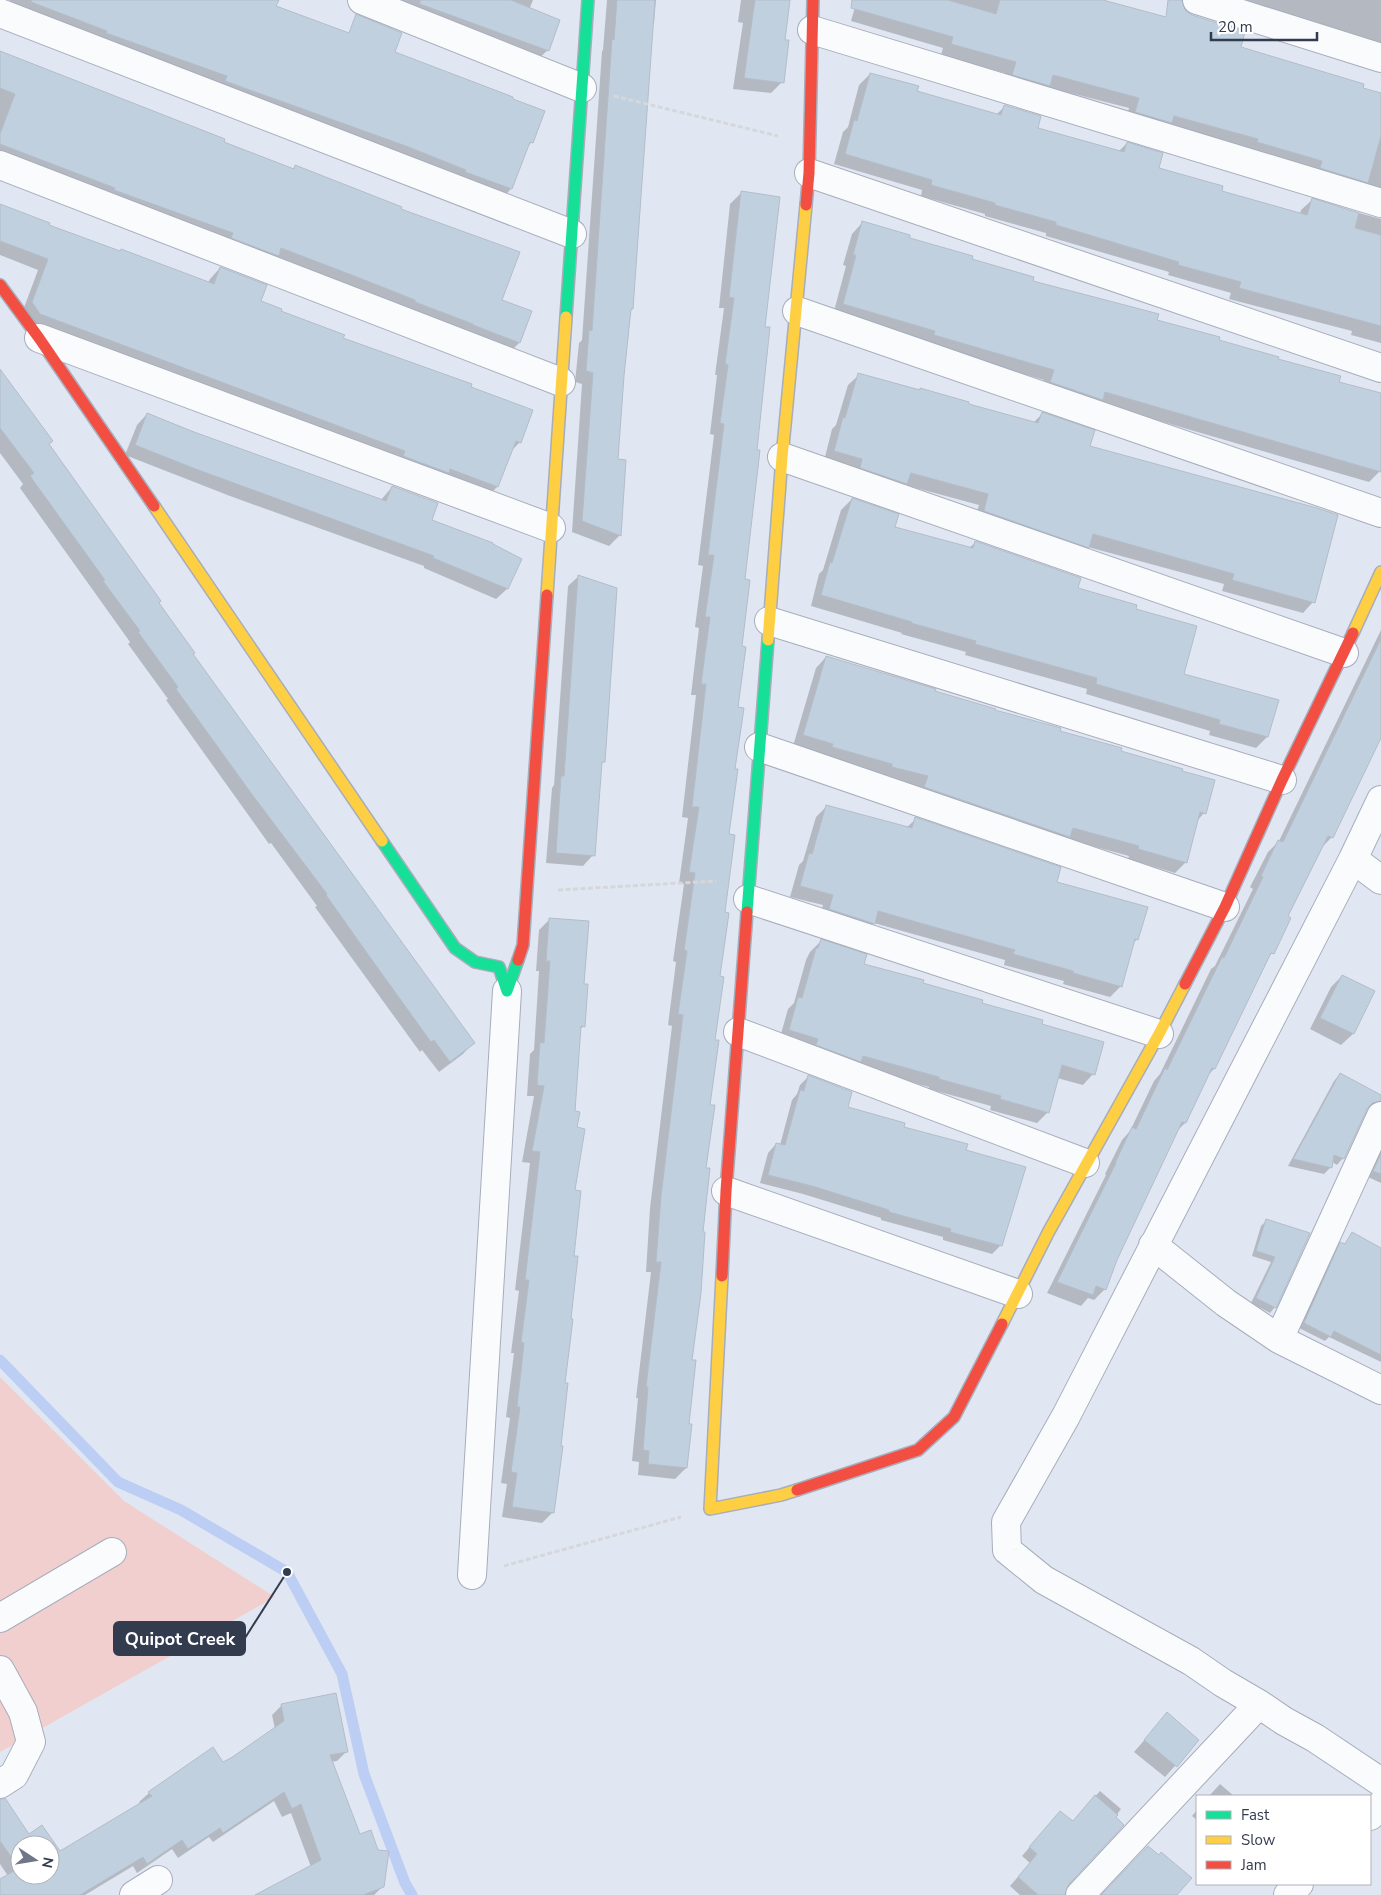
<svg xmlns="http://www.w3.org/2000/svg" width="1381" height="1895" viewBox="0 0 1381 1895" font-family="'Nunito Sans',sans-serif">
  <rect width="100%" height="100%" fill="#e1e7f2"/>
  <path fill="#f1cfcf" d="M 0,1377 L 124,1501 L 275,1597 L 0,1752 Z"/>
  <path fill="#0003" fill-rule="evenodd" d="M 10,0 L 266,0 L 275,6 L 511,100 L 532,142 L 527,147 L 511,189 L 501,199 L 7,8 Z
    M 397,0 L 533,0 L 529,10 L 548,50 L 537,60 Z
    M 607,0 L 656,0 L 654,23 L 652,25 L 632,309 L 630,312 L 623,376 L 617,460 L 620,535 L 609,546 L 572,532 L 582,384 L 575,382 L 579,343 L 582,340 L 602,51 L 603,50 Z
    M 741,0 L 789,0 L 784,41 L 782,82 L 771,93 L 733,89 L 743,23 L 738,22 Z
    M 857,0 L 1098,0 L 1381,96 L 1381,203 L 1125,123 L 1129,108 L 1047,87 L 1038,96 L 1002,85 L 1005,73 L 941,55 L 943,48 L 851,21 Z
    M 1238,0 L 1381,0 L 1381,46 Z
    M 0,53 L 222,143 L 292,169 L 295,167 L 400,210 L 500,301 L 519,343 L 508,354 L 0,159 Z
    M 870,74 L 916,92 L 996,115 L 1005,106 L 1037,129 L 1118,152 L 1127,143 L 1158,169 L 1220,192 L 1300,214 L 1301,210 L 1312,200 L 1381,219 L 1381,343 L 1351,335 L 1352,331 L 1229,299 L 1231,293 L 1168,275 L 1169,272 L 1046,236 L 1046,233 L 985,216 L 985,214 L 921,196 L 922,190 L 834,164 L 843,132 L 848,127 L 859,85 Z
    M 741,193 L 764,328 L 743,580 L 734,770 L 727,835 L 723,913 L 691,1361 L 686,1468 L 675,1479 L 638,1475 L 639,1462 L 632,1461 L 638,1398 L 636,1398 L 651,1272 L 646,1272 L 650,1208 L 672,1026 L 668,1025 L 676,962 L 673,961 L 684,884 L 679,883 L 688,818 L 682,817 L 696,695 L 691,695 L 699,628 L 695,627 L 703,566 L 698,565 L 714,435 L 710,434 L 717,375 L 715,375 L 724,308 L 719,308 L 730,204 Z
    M 0,210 L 208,283 L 210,279 L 220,268 L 260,302 L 342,339 L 470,388 L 520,442 L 511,451 L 497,487 L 487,497 L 30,324 L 22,313 L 38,270 L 0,255 Z
    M 862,223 L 1031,282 L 1277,360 L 1338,383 L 1381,394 L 1380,471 L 1369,482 L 1098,403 L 1040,393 L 1044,380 L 924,345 L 833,315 L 846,266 L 843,265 L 852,234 Z
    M 0,369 L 48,444 L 192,654 L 473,1043 L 463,1054 L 439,1072 L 422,1050 L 420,1052 L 351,957 L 315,907 L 317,906 L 271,843 L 269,844 L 166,700 L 168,699 L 128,644 L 130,642 L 20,488 L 23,484 L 0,453 Z
    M 859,375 L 919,391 L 921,389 L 967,405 L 1033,423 L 1042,414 L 1313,602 L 1303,613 L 1222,591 L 1224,584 L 1088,547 L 1077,558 L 974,522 L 979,505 L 905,485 L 896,494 L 824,461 L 832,429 L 836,425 L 848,385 Z
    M 147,414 L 194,433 L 380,501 L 392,487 L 431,521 L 520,559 L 507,589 L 496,599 L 424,568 L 424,566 L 230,496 L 125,455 L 137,425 Z
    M 852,499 L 894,528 L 969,548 L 976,542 L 1076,589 L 1134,610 L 1183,675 L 1277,701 L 1267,737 L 1256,748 L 1209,735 L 1210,731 L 1086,694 L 1087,689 L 965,655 L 966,652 L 901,634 L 902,633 L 811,606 L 819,574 L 823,570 L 841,510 Z
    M 579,576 L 604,761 L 601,764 L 593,855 L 583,866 L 546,863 L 552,788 L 554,785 L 568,586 Z
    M 1381,630 L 1381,735 L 1332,837 L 1321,848 L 1286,917 L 1272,953 L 1267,959 L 1214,1069 L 1207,1076 L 1185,1123 L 1177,1131 L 1116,1260 L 1105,1289 L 1094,1300 L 1088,1298 L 1081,1306 L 1047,1293 L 1106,1175 L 1105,1174 L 1122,1140 L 1130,1131 L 1154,1081 L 1160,1074 L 1211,969 L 1215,966 L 1253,889 L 1250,887 L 1268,852 L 1279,841 Z
    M 826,657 L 1119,752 L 1204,813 L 1197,821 L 1186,862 L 1175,873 L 1128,859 L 1129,856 L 1066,839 L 882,777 L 882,775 L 822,757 L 793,746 L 816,668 Z
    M 827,806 L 906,828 L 916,819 L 1056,883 L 1137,939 L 1133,944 L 1121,986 L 1110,997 L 1063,984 L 1064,981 L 1004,965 L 1005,960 L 874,923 L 863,934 L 819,920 L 823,905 L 790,897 L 799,865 L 803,861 L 816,817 Z
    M 550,919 L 582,985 L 584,1026 L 579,1030 L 573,1112 L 576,1128 L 573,1257 L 553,1512 L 542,1523 L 502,1517 L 507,1484 L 501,1483 L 510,1418 L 506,1417 L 514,1353 L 511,1353 L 519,1291 L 515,1290 L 530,1163 L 522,1162 L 534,1096 L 527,1096 L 530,1054 L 534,1050 L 539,971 L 536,971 L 539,930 Z
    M 821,941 L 863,965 L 1041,1025 L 1093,1074 L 1083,1085 L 1057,1078 L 1048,1112 L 1037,1123 L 990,1110 L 991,1106 L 929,1089 L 929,1087 L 854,1067 L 779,1041 L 788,1009 L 794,1003 L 806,960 L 810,952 Z
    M 1342,976 L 1373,992 L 1353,1034 L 1341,1045 L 1310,1029 L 1331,987 Z
    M 1340,1074 L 1381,1096 L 1381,1108 L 1372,1106 L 1366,1109 L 1343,1158 L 1337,1165 L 1332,1162 L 1331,1167 L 1324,1174 L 1288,1166 L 1334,1081 Z
    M 808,1077 L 846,1108 L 964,1151 L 1001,1245 L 992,1254 L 943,1240 L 943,1237 L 881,1220 L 881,1218 L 803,1194 L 760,1183 L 768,1153 L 776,1144 L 780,1145 L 792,1100 L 797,1094 L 800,1085 Z
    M 1381,1148 L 1381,1183 L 1368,1177 Z
    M 1266,1221 L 1309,1234 L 1275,1307 L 1270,1313 L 1251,1303 L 1271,1262 L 1252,1256 L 1261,1226 Z
    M 1352,1234 L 1381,1251 L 1381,1362 L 1329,1337 L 1325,1341 L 1299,1328 L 1335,1249 L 1341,1244 L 1344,1245 Z
    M 282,1705 L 347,1751 L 337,1761 L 331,1762 L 359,1835 L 382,1887 L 374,1895 L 271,1895 L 311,1867 L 291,1813 L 282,1817 L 274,1801 L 213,1842 L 209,1837 L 178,1858 L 172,1849 L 137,1873 L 133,1866 L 85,1895 L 0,1895 L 0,1880 L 8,1876 L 0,1864 L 0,1824 L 28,1836 L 42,1827 L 60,1852 L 141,1804 L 139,1802 L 149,1793 L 223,1763 L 275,1729 L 272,1715 ZM 20,1845 L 50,1845 L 50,1875 L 20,1875 Z
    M 1167,1714 L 1198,1740 L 1165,1777 L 1134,1752 Z
    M 1220,1784 L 1234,1796 L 1209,1796 Z
    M 1100,1791 L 1121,1809 L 1067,1884 L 1064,1895 L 1020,1895 L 1010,1886 L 1030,1863 L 1022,1856 L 1052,1821 L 1072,1822 Z
    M 1197,1810 L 1197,1820 L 1192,1816 Z"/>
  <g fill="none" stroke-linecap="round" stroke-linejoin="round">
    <path stroke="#bdcef4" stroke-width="11" d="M 0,1360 L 118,1482 L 181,1510 L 287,1572 L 342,1674 L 364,1774 L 405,1883 L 412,1895"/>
  </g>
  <path fill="#c1d0df" stroke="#b2bdc9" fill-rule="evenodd" d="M 32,0 L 279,0 L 276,6 L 349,33 L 356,14 L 402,33 L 395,52 L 513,97 L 513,99 L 545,111 L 533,143 L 530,142 L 512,189 L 465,172 L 466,170 L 406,146 L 225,81 L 227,76 L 106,33 L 107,31 L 31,2 Z
    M 420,0 L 511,0 L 560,20 L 549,51 L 420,4 Z
    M 617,0 L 655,0 L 633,309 L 631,309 L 624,376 L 618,459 L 626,460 L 621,536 L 582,521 L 593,373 L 586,371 L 589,330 L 592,331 L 612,39 L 614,40 Z
    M 755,0 L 790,0 L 785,40 L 789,40 L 784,83 L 744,78 Z
    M 852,0 L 948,0 L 996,14 L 1000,0 L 1103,0 L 1166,17 L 1168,0 L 1182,0 L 1185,10 L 1192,15 L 1245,32 L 1241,47 L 1364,84 L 1363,88 L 1381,93 L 1381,136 L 1368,183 L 1320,168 L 1322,161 L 1257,142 L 1258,139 L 1174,116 L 1172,123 L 1135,112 L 1139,98 L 1053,75 L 1050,86 L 1012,75 L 1016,62 L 951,44 L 953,37 L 851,8 Z
    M 0,51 L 225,139 L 224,142 L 294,169 L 295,165 L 402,207 L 401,209 L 520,252 L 502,300 L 532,311 L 520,343 L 473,325 L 473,324 L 415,302 L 415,300 L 357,277 L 281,248 L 279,256 L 231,238 L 233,233 L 114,190 L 115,188 L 0,144 L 0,134 L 15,94 L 0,88 Z
    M 870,73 L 919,86 L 917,91 L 990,112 L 1001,115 L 1004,105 L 1041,116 L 1038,128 L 1124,152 L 1127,142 L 1163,153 L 1159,168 L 1223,186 L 1222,191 L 1307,215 L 1312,198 L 1359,213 L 1355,228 L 1381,235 L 1381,326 L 1239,288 L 1241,282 L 1178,265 L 1179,262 L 1056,225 L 1056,222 L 995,205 L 995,203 L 931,185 L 932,180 L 845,154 L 854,120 L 857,121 Z
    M 741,191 L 780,197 L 765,327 L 770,327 L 757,450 L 760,450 L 745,579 L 750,580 L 742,646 L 746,647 L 738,707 L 744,708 L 735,769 L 738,769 L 729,834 L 735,835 L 725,912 L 729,913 L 720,976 L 724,977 L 715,1040 L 719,1040 L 710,1105 L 715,1105 L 706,1168 L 710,1168 L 703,1232 L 705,1232 L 701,1293 L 692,1360 L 696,1360 L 689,1424 L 692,1424 L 687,1468 L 648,1464 L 649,1451 L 643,1450 L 648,1387 L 646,1387 L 661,1262 L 656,1262 L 661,1196 L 683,1015 L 678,1014 L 687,951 L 684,950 L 695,873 L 689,872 L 699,807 L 692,807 L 706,684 L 701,684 L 710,617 L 705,617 L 714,555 L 708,555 L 724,424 L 720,423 L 728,365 L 725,364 L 734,298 L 729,297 Z
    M 0,204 L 50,223 L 49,225 L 120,251 L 121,249 L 214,284 L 220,267 L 267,285 L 261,301 L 282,309 L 281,311 L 345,335 L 343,338 L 472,384 L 471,387 L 533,410 L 521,443 L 516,441 L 498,487 L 450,469 L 449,473 L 403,456 L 405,451 L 40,314 L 32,302 L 48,259 L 0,241 Z
    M 862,221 L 910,235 L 910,238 L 973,256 L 972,259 L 1034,277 L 1033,281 L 1159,314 L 1157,320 L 1220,337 L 1219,340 L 1279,357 L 1278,359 L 1341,376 L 1339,382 L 1381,393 L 1381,472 L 1105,392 L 1103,400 L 1050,382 L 1054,370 L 934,335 L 935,331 L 843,304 L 856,255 L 853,255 Z
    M 0,369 L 53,441 L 49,444 L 161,601 L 159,603 L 195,653 L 193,654 L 475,1043 L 450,1062 L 434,1040 L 431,1042 L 362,946 L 326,895 L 327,894 L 251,793 L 176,689 L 178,687 L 138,632 L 140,631 L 103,581 L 105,580 L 30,476 L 34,473 L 0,428 Z
    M 858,373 L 920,390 L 920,388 L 969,402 L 969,404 L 1038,423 L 1042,412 L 1095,430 L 1090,446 L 1317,508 L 1338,515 L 1315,603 L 1232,580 L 1234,574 L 1093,534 L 1089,548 L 984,511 L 988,494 L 911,473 L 907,484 L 860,468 L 862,459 L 834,451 L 843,417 L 845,418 Z
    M 147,413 L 194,432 L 386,501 L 392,486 L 438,503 L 432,520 L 493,543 L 493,544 L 522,559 L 508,589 L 433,558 L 434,556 L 193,468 L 135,445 Z
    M 852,498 L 899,514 L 895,527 L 973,548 L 975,541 L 1081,578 L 1078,588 L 1137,605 L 1136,609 L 1197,626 L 1184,674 L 1279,700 L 1268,737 L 1219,724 L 1220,720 L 1096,684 L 1097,678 L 975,644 L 976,641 L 911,623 L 912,622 L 821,595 L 830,562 L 832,563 Z
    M 578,575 L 617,588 L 605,762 L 602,762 L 595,856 L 556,853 L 561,776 L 564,776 Z
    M 1381,639 L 1381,738 L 1333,838 L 1328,836 L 1288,916 L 1291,918 L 1274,954 L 1271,953 L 1215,1069 L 1212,1068 L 1186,1123 L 1182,1122 L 1117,1260 L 1106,1290 L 1096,1286 L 1093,1295 L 1057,1282 L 1116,1163 L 1115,1163 L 1132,1127 L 1136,1129 L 1165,1068 L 1167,1070 L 1222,957 L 1224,958 L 1263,877 L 1261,876 L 1278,840 L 1283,842 Z
    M 826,656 L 936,689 L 935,691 L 996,709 L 995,710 L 1061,728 L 1060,731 L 1122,748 L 1121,751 L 1183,769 L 1182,771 L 1215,780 L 1206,814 L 1200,812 L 1187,863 L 1138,849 L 1139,846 L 1073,828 L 1070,837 L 924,787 L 928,776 L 892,767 L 892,764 L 832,747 L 833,744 L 803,735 Z
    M 826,805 L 912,828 L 915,817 L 1061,867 L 1057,882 L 1148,907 L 1138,940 L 1135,939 L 1122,987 L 1073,973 L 1073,971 L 1013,954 L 1015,950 L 878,911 L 875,924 L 829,909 L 833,895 L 800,886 L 809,853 L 812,854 Z
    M 549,918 L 589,921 L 584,984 L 588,984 L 585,1027 L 581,1026 L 575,1111 L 580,1112 L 577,1127 L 585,1129 L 575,1190 L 581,1191 L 574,1256 L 578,1256 L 571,1319 L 573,1319 L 565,1383 L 568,1383 L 561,1446 L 563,1446 L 554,1513 L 512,1507 L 517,1473 L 511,1472 L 520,1407 L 517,1407 L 524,1343 L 521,1342 L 529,1280 L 525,1280 L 540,1152 L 532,1151 L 544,1086 L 537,1085 L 540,1042 L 544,1043 L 550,961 L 546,961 Z
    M 821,939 L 867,954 L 864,964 L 924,980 L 923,983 L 983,1000 L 982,1003 L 1043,1020 L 1042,1024 L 1104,1042 L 1095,1075 L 1062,1065 L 1049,1113 L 1000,1099 L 1001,1096 L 939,1079 L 939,1077 L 863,1056 L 861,1062 L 816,1045 L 818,1039 L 789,1030 L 798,997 L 802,998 L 816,948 L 818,948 Z
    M 1342,975 L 1375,991 L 1354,1034 L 1320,1018 Z
    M 1340,1073 L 1381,1095 L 1381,1101 L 1372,1103 L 1367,1109 L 1344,1159 L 1334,1155 L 1332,1168 L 1293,1159 Z
    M 808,1075 L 852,1092 L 848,1107 L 905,1123 L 904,1127 L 968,1144 L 966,1150 L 1026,1167 L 1002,1246 L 950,1232 L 951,1229 L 889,1212 L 889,1210 L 812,1186 L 768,1175 L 776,1143 L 785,1145 L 800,1090 L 804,1091 Z
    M 1381,1154 L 1381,1174 L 1373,1171 Z
    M 1266,1219 L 1310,1233 L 1276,1308 L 1256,1298 L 1275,1257 L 1256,1251 Z
    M 1352,1232 L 1381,1248 L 1381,1355 L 1334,1331 L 1331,1337 L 1304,1323 L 1340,1242 L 1345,1244 Z
    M 336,1693 L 348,1752 L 330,1755 L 360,1834 L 371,1830 L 378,1850 L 389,1851 L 384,1887 L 363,1895 L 255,1895 L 321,1860 L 301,1804 L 292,1809 L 284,1792 L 223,1833 L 220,1828 L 188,1849 L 182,1840 L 147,1864 L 143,1857 L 80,1895 L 0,1895 L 0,1879 L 19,1868 L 0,1841 L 0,1800 L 5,1798 L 29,1834 L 42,1825 L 60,1851 L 152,1796 L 148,1792 L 213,1747 L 223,1762 L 231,1758 L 284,1721 L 281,1704 ZM 20,1845 L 50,1845 L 50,1875 L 20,1875 Z
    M 1167,1712 L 1199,1740 L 1177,1767 L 1144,1740 Z
    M 1095,1795 L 1118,1815 L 1116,1817 L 1124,1825 L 1069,1884 L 1065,1895 L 1038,1895 L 1018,1877 L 1037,1854 L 1029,1847 L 1060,1811 L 1073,1821 Z
    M 1148,1846 L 1159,1855 L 1161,1852 L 1192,1878 L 1177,1895 L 1101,1895 Z"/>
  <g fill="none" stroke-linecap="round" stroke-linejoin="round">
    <g stroke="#a7adbb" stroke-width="30">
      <path id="street" d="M 362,0 L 582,88
        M 1197,0 L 1381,58
        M 0,13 L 572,234
        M 812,30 L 1381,203
        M 0,165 L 561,382
        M 809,173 L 1381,368
        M 797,311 L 1381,513
        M 39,338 L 551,528
        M 782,457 L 1344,653
        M 769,621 L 1282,780
        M 759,747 L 1225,907
        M 1353,859 L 1381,880
        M 748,899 L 1159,1034
        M 738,1032 L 1085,1163
        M 726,1191 L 1018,1294
        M 1153,1245 L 1226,1303 L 1279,1339 L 1381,1390
        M 1279,1339 L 1381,1116
        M 472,1575 L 507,991
        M 0,1618 L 112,1552
        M 0,1670 L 23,1712 L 31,1742 L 14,1775 L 0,1784
        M 1259,1704 L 1284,1721 L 1315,1738 L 1381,1782
        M 1370,1816 L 1381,1805
        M 134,1895 L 158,1880
        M 1080,1895 L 1259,1704 L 1223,1683 L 1191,1661 L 1044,1580 L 1007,1550 L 1006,1522 L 1066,1416 L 1353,859 L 1381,800
        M 1288,1895 L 1299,1884"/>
    </g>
    <g stroke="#a7adbb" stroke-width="14">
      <path id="fast" d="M 566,317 L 588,0
        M 382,841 L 455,948 L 475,962 L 499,967 L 507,991 L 518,960
        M 747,912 L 768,640"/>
    </g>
    <g stroke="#a7adbb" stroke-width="14">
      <path id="slow" d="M 154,506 L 382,841
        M 547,595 L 566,317
        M 1353,633 L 1381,572
        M 768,640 L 782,457 L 806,205
        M 722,1276 L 710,1509 L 781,1495 L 797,1490
        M 1002,1324 L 1049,1231 L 1159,1034 L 1185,984"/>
    </g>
    <g stroke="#a7adbb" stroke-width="14">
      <path id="jam" d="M 806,205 L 809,173 L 813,0
        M 0,285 L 39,338 L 154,506
        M 518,960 L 523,945 L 547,595
        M 1185,984 L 1225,907 L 1282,780 L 1353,633
        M 722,1276 L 726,1191 L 747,912
        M 797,1490 L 918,1450 L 954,1417 L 1002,1324"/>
    </g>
    <path stroke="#d5d7da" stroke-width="3" stroke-dasharray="5 2.5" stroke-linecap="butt" d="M 614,96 L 778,136
      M 558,890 L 716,881
      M 504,1566 L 681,1517"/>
    <use href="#street" stroke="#fafbfd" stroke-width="28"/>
    <use href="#fast" stroke="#16e098" stroke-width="11"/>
    <use href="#slow" stroke="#ffcf43" stroke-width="11"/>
    <use href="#jam" stroke="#f24e42" stroke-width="11"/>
  </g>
  <path fill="none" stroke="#333c4f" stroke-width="2" d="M287 1572L245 1638"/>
  <circle fill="#333c4f" stroke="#fff" stroke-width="2" cx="287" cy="1572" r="5"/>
  <rect fill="#333c4f" stroke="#333c4f" stroke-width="2" x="114" y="1622" width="131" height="33" rx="5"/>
  <g font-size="18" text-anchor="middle" font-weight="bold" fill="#fff">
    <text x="180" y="1645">Quipot Creek</text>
  </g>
  <rect x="1196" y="1795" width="175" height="90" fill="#ffffff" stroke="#adb1b9"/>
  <rect x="1206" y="1811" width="25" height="8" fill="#16e098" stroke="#adb1b9"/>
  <text x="1241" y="1820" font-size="15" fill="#333c4f">Fast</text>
  <rect x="1206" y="1836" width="25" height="8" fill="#ffcf43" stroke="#adb1b9"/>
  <text x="1241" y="1845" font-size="15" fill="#333c4f">Slow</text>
  <rect x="1206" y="1861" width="25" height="8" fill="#f24e42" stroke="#adb1b9"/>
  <text x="1241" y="1870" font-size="15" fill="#333c4f">Jam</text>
  <g transform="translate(35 1860) rotate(102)"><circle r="24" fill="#ffffff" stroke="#adb1b9"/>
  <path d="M0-4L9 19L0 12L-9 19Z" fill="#707888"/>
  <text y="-8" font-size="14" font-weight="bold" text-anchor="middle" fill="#333c4f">N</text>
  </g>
  <path d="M1211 32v8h106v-8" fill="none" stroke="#333c4f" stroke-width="2.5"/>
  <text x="1218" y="32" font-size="15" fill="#333c4f" stroke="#ffffff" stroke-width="4" paint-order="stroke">20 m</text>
</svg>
